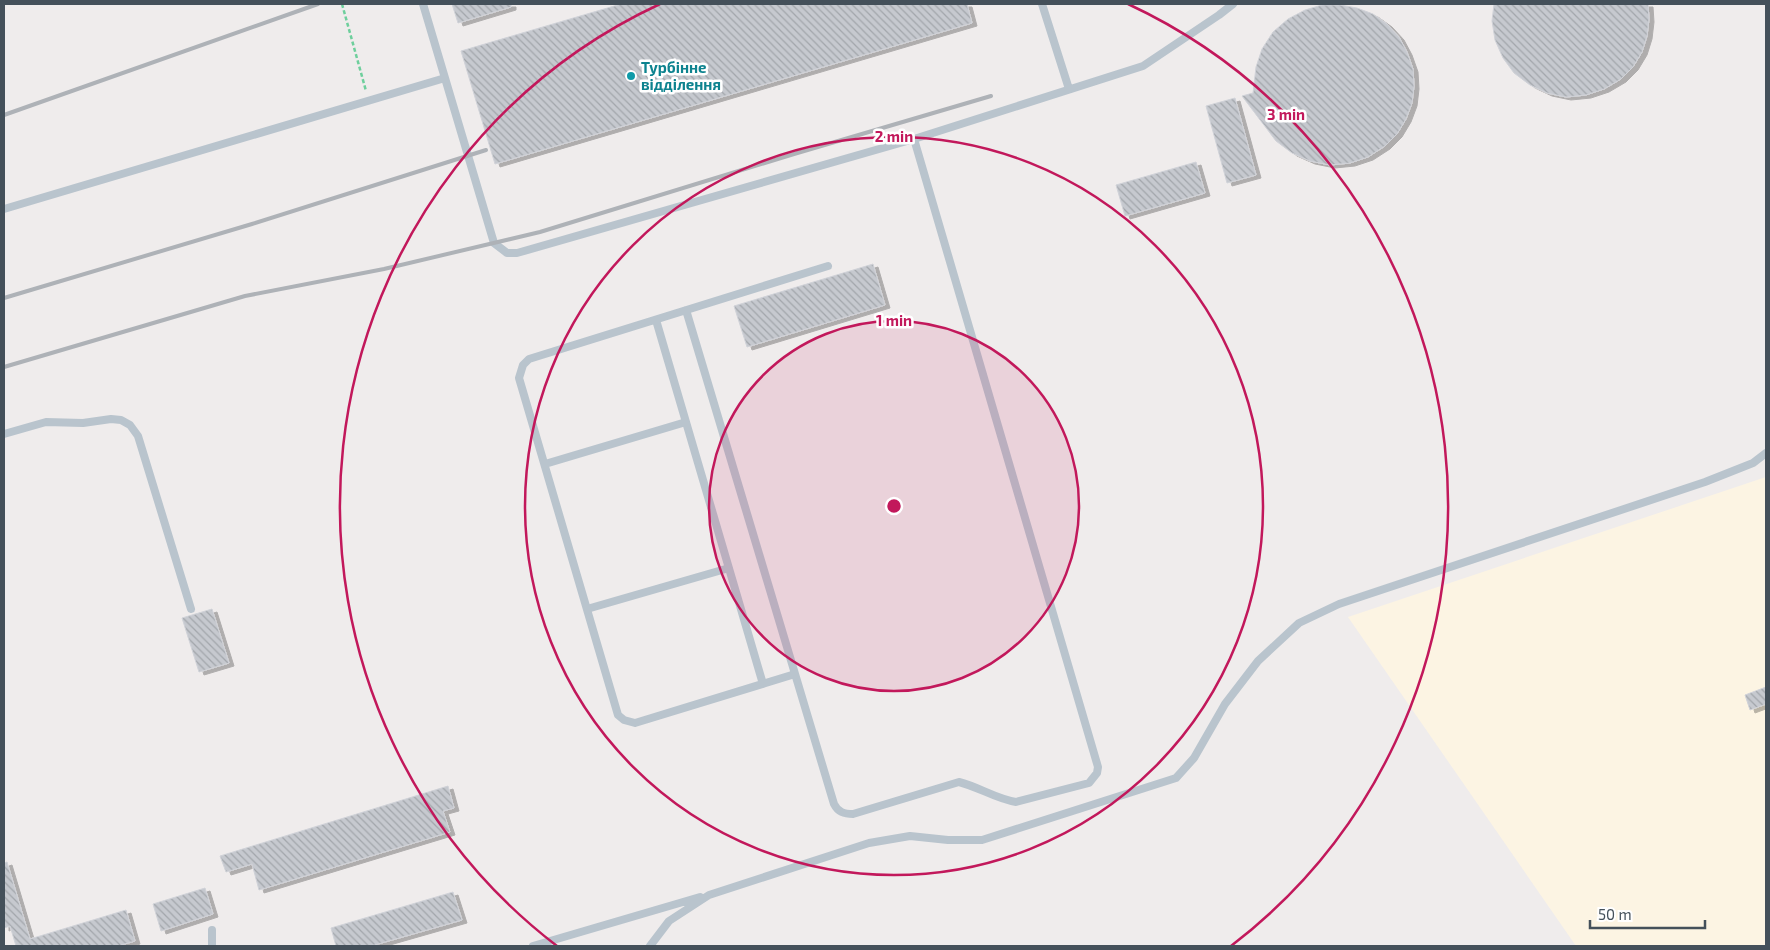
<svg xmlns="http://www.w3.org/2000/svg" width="1770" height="950" viewBox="0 0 1770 950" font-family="'Exo 2',sans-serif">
  <defs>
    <pattern id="building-back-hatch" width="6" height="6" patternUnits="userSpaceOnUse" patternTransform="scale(1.25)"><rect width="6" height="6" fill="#c6c9cf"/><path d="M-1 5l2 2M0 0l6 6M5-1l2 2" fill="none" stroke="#a2a6ab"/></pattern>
    <filter id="shadow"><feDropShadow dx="5" dy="3" stdDeviation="0" flood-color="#0004"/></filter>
  </defs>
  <rect width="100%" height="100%" fill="#efecec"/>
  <path fill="#fcf4e3" d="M 1766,477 L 1766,946 L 1576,946 L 1348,617 Z"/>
  <path fill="url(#building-back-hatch)" stroke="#d0d2d8" filter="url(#shadow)" d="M 452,4 L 511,4 L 511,7 L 458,23 Z
    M 621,4 L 967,4 L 972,23 L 495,164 L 461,51 Z
    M 1494,4 L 1648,4 L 1649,19 L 1647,36 L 1642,52 L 1633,67 L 1621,79 L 1604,89 L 1586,95 L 1566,97 L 1547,93 L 1530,85 L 1514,73 L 1503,58 L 1495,40 L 1492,21 Z
    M 1322,5 L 1340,5 L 1357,8 L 1373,14 L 1387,24 L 1399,37 L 1407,52 L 1413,69 L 1414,86 L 1412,103 L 1406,119 L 1397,134 L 1385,146 L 1368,157 L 1350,163 L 1330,165 L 1310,161 L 1292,153 L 1276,141 L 1242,96 L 1253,93 L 1256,67 L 1262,49 L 1273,32 L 1288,19 L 1305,10 Z
    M 1235,98 L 1256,175 L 1227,183 L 1206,106 Z
    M 1196,162 L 1205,193 L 1125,216 L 1116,185 Z
    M 873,264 L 885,305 L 747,347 L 734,306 Z
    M 212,609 L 229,663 L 199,672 L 182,618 Z
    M 1766,687 L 1766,704 L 1750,710 L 1745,695 Z
    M 448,786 L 454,808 L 443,811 L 450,832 L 259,890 L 252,864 L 226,872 L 220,856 Z
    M 7,862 L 30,939 L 126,910 L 135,941 L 118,946 L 16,946 L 10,926 L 4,928 L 4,863 Z
    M 205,888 L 213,914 L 161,931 L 153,904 Z
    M 453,892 L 462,920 L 371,946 L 336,946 L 331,928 Z"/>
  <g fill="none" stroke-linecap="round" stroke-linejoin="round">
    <path stroke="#6ecf9c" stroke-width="2.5" stroke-dasharray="4 2.5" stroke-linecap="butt" d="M 342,4 L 366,91"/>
    <path stroke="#b9c4cd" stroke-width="8" d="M 423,4 L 494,243 L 507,253 L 517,253 L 914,139 L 1143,66 L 1219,15 L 1233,4
      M 1042,4 L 1069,89
      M 4,209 L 445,78
      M 686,310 L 834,804 C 838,812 844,814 853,814 L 959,782 C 979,787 996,799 1016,802 L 1089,783 L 1097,773 L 1098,767 L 914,139
      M 656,320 L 763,684
      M 4,434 L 46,422 L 83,423 L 111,419 L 121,420 L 130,425 L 138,436 L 191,609
      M 545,464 L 686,422
      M 587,609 L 729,568
      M 795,674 L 635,723 L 624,720 L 618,715 L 519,378 L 523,365 L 529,359 L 828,266
      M 212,946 L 212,930
      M 533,946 L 700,897
      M 650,946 L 669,921 L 709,895 L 869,843 L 910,836 L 948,840 L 982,840 L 1176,778 L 1194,758 L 1225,704 L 1258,661 L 1299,623 L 1339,604 L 1705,482 L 1753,463 L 1766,453"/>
    <path stroke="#aeb2b7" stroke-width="4" d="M 4,115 L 318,4
      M 4,298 L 252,224 L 486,150
      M 4,367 L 245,296 L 384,269 L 540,232 L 794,154 L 991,96"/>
  </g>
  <circle cx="894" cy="506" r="185" fill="#c2185b" fill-opacity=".12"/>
  <g fill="none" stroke="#c2185b" stroke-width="2.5">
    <circle cx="894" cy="506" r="185"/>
    <circle cx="894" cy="506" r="369"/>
    <path d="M557 946A554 554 0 0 1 660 4M1128 4A554 554 0 0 1 1231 946"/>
  </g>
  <circle fill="#0f9aa8" stroke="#fff" stroke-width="2" cx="631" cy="76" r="5"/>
  <g text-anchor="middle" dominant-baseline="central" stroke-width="5" stroke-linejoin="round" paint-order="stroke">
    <g font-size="15" font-weight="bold" fill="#0d838f" stroke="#fff" text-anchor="start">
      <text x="641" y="67">Турбінне<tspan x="641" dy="17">відділення</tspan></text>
    </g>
  </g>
  <circle cx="894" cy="506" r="8" fill="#c2185b" stroke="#fff" stroke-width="2.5"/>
  <g font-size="15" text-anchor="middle" font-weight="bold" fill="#c2185b" stroke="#fff" stroke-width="5" stroke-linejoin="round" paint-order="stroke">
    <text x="1286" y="120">3 min</text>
    <text x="894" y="142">2 min</text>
    <text x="894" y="326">1 min</text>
  </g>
  <rect width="1770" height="950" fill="none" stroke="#44505a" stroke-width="10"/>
  <path d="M1590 920v8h115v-8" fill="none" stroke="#44505a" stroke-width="2.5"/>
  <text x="1598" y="920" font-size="15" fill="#44505a" stroke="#ffffff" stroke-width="4" paint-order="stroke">50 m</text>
</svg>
